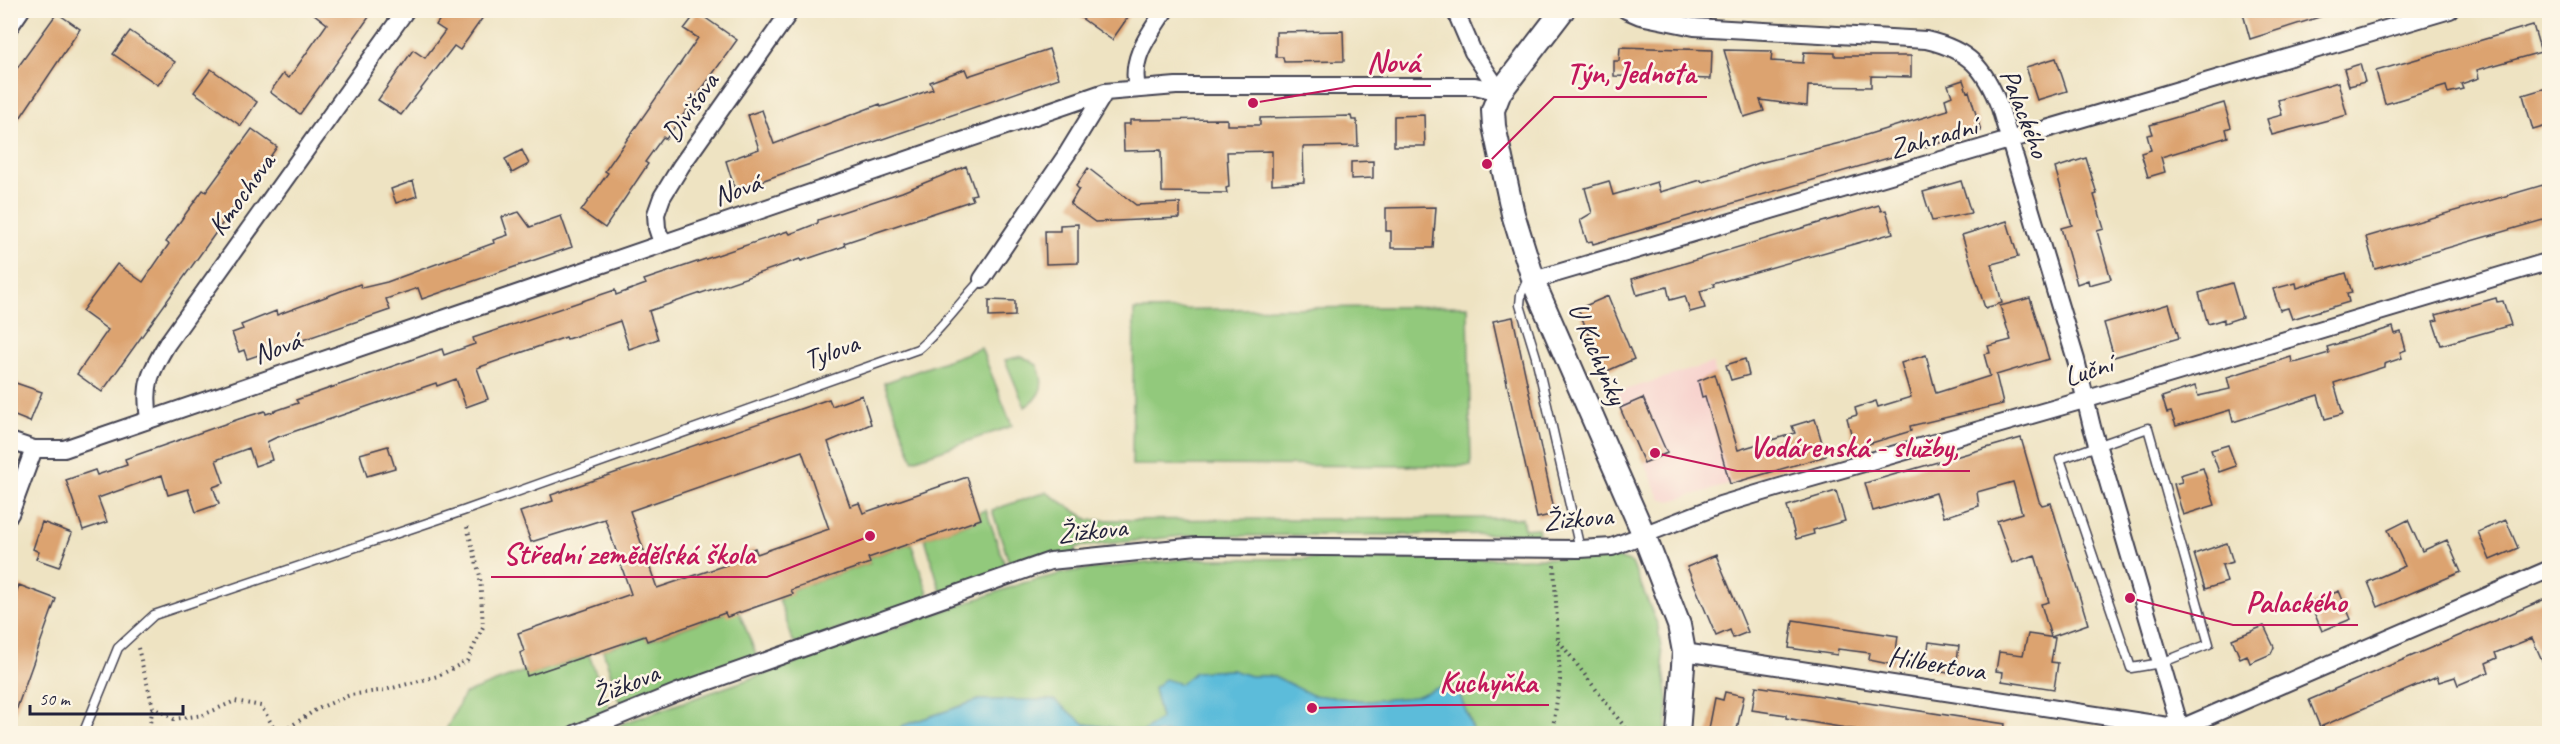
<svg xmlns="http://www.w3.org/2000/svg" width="2560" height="744" viewBox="0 0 2560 744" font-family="Caveat,sans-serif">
  <rect width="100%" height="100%" fill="#fcf5e5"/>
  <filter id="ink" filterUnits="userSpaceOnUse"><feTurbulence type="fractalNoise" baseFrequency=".0167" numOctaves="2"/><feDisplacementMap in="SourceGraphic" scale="12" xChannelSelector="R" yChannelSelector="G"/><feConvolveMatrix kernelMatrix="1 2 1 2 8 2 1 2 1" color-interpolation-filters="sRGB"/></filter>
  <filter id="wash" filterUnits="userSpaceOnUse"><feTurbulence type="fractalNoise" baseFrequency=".008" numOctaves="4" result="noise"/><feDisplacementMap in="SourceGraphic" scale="24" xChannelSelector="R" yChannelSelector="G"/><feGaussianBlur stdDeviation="1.35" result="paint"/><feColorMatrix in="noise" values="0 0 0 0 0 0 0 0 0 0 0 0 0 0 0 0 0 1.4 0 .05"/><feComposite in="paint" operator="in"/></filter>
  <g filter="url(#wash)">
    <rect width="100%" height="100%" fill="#eee3c2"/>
    <path fill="#f7d0cc" d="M 1712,363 L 1746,480 L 1671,501 L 1660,498 L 1615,393 Z"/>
    <path fill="#92c97c" stroke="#5a765c" stroke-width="1.5" d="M 1468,306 L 1471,466 L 1132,465 L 1134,310 Z
      M 981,348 L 1012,426 L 913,460 L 884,383 Z
      M 1022,356 L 1037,365 C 1046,384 1042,396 1025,407 L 1005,360 Z
      M 1046,492 L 1089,520 L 1522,518 L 1524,529 L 1538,528 L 1539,534 L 1183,536 L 1076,547 L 1076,553 L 1015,568 L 1009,562 L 992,510 Z
      M 986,510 L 1005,565 L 1003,572 L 944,592 L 940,589 L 925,538 L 981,519 L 979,513 Z
      M 911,543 L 928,593 L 926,599 L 798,644 L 793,641 L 779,599 L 792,594 L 791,590 L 870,563 L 868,558 Z
      M 1618,558 L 1632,563 L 1658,626 L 1668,700 L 1666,733 L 1474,733 L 1468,714 L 1441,687 L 1415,697 L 1368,701 L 1311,695 L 1274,676 L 1250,676 L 1232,670 L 1196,672 L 1181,684 L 1154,688 L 1161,718 L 1143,733 L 1085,724 L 1053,700 L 979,700 L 902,726 L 896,733 L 602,734 L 624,723 L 1023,583 L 1073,571 L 1184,559 Z
      M 739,612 L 756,654 L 754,659 L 624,704 L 619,701 L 603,650 L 645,636 L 648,641 L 725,613 Z
      M 589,655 L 608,705 L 606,711 L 568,733 L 444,734 L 464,694 L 530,669 L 533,674 Z"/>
    <path fill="#5bbcda" stroke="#3e6f8a" stroke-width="1.5" d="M 1232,670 L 1250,676 L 1274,676 L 1312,695 L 1368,701 L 1415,697 L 1440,687 L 1459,693 L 1474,733 L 896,733 L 902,726 L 979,700 L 1054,700 L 1085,724 L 1143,732 L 1161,718 L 1154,688 L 1165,679 L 1181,684 L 1195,672 Z"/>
    <g id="blocks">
      <path fill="#dca370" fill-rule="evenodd" d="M 309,10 L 374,10 L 300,114 L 270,92 L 283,74 L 289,78 L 327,24 Z
        M 446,10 L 488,10 L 460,50 L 454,46 L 401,115 L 378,100 L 413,50 L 425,58 L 445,31 L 436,25 Z
        M 1070,10 L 1133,10 L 1112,40 Z
        M 2242,10 L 2329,10 L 2329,14 L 2250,39 Z
        M 697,12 L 737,40 L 666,139 L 663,137 L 645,162 L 648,164 L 605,228 L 581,211 L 608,173 L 605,171 L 698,38 L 684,29 Z
        M 57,13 L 80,29 L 10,133 L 10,78 Z
        M 2533,25 L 2541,52 L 2477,70 L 2479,78 L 2461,84 L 2463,89 L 2448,93 L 2446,86 L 2385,104 L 2376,71 Z
        M 130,31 L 175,62 L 158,85 L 113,54 Z
        M 1343,31 L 1344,61 L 1284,62 L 1283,57 L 1276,57 L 1276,32 Z
        M 1620,47 L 1712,50 L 1711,79 L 1614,76 L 1614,61 L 1619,61 Z
        M 1049,49 L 1059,78 L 735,190 L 726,161 L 759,149 L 748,115 L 762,110 L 774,144 L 880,104 L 881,107 L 933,89 L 930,82 L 965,69 L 968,76 Z
        M 1724,50 L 1772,51 L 1771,61 L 1803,63 L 1804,52 L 1835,53 L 1835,56 L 1911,56 L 1911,77 L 1871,76 L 1871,87 L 1808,86 L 1807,106 L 1760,100 L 1764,111 L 1744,117 Z
        M 2056,58 L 2067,91 L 2037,100 L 2026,67 Z
        M 2360,64 L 2365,82 L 2349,86 L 2344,69 Z
        M 211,69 L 257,102 L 241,126 L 194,92 Z
        M 1963,80 L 1967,92 L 1969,91 L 1981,131 L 1593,244 L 1592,241 L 1587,242 L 1580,220 L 1592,213 L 1585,188 L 1609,181 L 1613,195 L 1657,182 L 1660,192 L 1701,180 L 1702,182 L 1721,177 L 1759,163 L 1840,143 L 1948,110 L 1945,99 L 1952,96 L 1948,85 Z
        M 2338,82 L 2347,115 L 2272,135 L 2267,119 L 2282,115 L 2278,100 Z
        M 2550,87 L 2550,125 L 2533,130 L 2523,95 Z
        M 2224,103 L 2231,127 L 2226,129 L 2228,137 L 2161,157 L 2165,172 L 2148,177 L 2141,153 L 2151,150 L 2147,135 L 2153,134 L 2150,125 Z
        M 1424,115 L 1425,146 L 1394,146 L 1394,116 Z
        M 1351,116 L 1352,120 L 1357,120 L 1358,146 L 1303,147 L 1304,182 L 1272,184 L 1272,151 L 1227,152 L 1229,187 L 1226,188 L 1227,193 L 1162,192 L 1161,150 L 1124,151 L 1123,124 L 1130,124 L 1130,120 L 1227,119 L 1227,125 L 1260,125 L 1260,118 Z
        M 252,129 L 277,147 L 102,392 L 77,374 L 108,330 L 82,311 L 117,264 L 143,282 L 169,244 L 166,242 L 184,216 L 203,190 L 206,192 Z
        M 522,150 L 529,164 L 512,173 L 505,159 Z
        M 2086,158 L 2097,194 L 2094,195 L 2104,229 L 2097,231 L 2111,279 L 2089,285 L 2088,280 L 2077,284 L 2061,228 L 2072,225 L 2055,168 Z
        M 1373,161 L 1373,178 L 1351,179 L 1351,162 Z
        M 966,166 L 976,194 L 971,195 L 973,200 L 844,243 L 845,246 L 801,261 L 800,259 L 649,311 L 658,339 L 629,349 L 620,321 L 567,339 L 566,337 L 477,368 L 488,399 L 466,407 L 456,379 L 437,386 L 436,383 L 275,438 L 267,442 L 272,460 L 255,466 L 249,448 L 216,460 L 224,483 L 213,487 L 219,504 L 196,512 L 188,489 L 168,495 L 162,475 L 98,498 L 107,522 L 83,530 L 66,480 L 95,470 L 97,475 L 127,465 L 125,459 L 239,419 L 265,411 L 266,414 L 298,403 L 296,400 L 442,349 L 444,355 L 475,344 L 473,338 L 615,290 L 616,295 L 646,284 L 644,280 L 788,231 L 790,234 L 818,223 L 818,220 L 902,192 Z
        M 1088,168 L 1136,205 L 1180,203 L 1180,218 L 1095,222 L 1070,204 L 1079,189 L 1076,186 Z
        M 413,181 L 417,196 L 396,203 L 391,189 Z
        M 1961,181 L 1971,213 L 1932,221 L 1923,192 Z
        M 2550,183 L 2550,218 L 2375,269 L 2366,237 Z
        M 1879,205 L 1881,211 L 1886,210 L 1893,233 L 1713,284 L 1714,287 L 1700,291 L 1705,308 L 1690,312 L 1685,296 L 1670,300 L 1667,287 L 1637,295 L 1632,279 Z
        M 1436,207 L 1433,248 L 1391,248 L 1391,231 L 1386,231 L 1386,208 Z
        M 519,212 L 530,227 L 561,216 L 572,247 L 422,299 L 418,288 L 386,299 L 390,310 L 247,359 L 244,350 L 239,352 L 232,333 L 243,329 L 241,325 L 276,311 L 277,315 L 360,284 L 362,288 L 387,282 L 494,243 L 493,240 L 508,235 L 502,217 Z
        M 2007,221 L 2018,257 L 1992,264 L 2002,303 L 1985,308 L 1962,235 Z
        M 1078,224 L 1078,263 L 1046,264 L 1045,231 L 1060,231 L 1060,225 Z
        M 2346,273 L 2352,293 L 2347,294 L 2349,302 L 2292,319 L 2288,308 L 2280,310 L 2273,289 L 2296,283 L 2297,288 Z
        M 2232,283 L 2242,317 L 2224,323 L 2224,319 L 2208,324 L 2199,293 Z
        M 1608,296 L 1634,359 L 1605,372 L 1578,309 Z
        M 2030,298 L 2049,359 L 1996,375 L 2003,404 L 1910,426 L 1911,431 L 1855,448 L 1847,418 L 1857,415 L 1855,408 L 1876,401 L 1878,407 L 1911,397 L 1901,363 L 1926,355 L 1936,393 L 1990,376 L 1984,354 L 1990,353 L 1988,346 L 2011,340 L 2000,306 Z
        M 2496,298 L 2497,302 L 2503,301 L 2511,325 L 2441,345 L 2433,321 L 2438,320 L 2436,315 Z
        M 989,300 L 1015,301 L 1015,316 L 989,317 Z
        M 2169,304 L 2179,338 L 2114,357 L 2104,323 Z
        M 1513,317 L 1555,514 L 1537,518 L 1493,321 Z
        M 2393,327 L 2395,334 L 2401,332 L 2406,350 L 2400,352 L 2402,358 L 2384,364 L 2384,367 L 2334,383 L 2343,414 L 2325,419 L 2318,395 L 2233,422 L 2230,410 L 2176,426 L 2171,412 L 2167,413 L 2162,397 L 2195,386 L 2198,396 L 2230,389 L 2227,377 L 2291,357 L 2292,363 L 2298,362 L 2329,353 L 2327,347 Z
        M 1745,359 L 1749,375 L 1731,380 L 1726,365 Z
        M 1715,374 L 1738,450 L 1795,433 L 1792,426 L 1815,419 L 1826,456 L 1730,484 L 1705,396 L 1702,397 L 1698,381 Z
        M 10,381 L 42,392 L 30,422 L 10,414 Z
        M 862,395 L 871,424 L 828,442 L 850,506 L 859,503 L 863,513 L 967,477 L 981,519 L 868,558 L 870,563 L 791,590 L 793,594 L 727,617 L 725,613 L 647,641 L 645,636 L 527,676 L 520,653 L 524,651 L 518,633 L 631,594 L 605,519 L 531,542 L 520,512 L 553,501 L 551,495 L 829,399 L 832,406 ZM 802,451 L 829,529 L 757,554 L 755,548 L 727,558 L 729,564 L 657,588 L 630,511 Z
        M 1643,398 L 1667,453 L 1644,463 L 1620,408 Z
        M 2021,438 L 2039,501 L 2042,505 L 2051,503 L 2088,624 L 2051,637 L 2041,604 L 2049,602 L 2035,555 L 2012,563 L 1997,521 L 2022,513 L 2013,482 L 1977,492 L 1979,506 L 1944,517 L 1936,493 L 1873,511 L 1865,483 Z
        M 2228,445 L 2236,466 L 2219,472 L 2211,450 Z
        M 388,446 L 395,468 L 367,476 L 360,454 Z
        M 2203,468 L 2215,505 L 2183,515 L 2174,484 L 2182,482 L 2180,475 Z
        M 1836,491 L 1845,521 L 1813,530 L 1814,534 L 1796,539 L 1787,506 Z
        M 2408,520 L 2422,551 L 2447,540 L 2461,572 L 2378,607 L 2368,582 L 2405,566 L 2388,530 Z
        M 2506,520 L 2518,548 L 2490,560 L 2478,532 Z
        M 42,522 L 72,533 L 59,567 L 36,559 L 39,552 L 33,549 Z
        M 2227,543 L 2233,562 L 2222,565 L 2227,582 L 2205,589 L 2194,554 Z
        M 1716,555 L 1748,632 L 1733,638 L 1730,630 L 1716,636 L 1687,567 Z
        M 19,585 L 56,599 L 13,719 L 10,718 L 10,609 Z
        M 2339,591 L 2351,619 L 2322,631 L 2310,603 Z
        M 2550,597 L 2550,678 L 2532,638 L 2495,653 L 2497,658 L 2486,663 L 2489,672 L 2458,685 L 2455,677 L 2439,682 L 2437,677 L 2320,727 L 2309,700 Z
        M 1793,620 L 1898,636 L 1894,665 L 1869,660 L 1870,653 L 1838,649 L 1837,655 L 1789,648 Z
        M 2264,626 L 2274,647 L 2271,654 L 2250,663 L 2247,655 L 2240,658 L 2232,639 Z
        M 2028,634 L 2055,638 L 2051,662 L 2058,663 L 2054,689 L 2002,681 L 2003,672 L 1996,671 L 1999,652 L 2023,655 Z
        M 1929,642 L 1959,646 L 1955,674 L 1929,670 L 1930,662 L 1926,662 Z
        M 1756,686 L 2005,724 L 2004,734 L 1882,734 L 1786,718 L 1786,715 L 1752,710 Z
        M 1725,692 L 1744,696 L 1736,734 L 1708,734 L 1715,698 L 1723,700 Z"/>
    </g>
  </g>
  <g filter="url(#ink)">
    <use href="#blocks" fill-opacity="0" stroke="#413f4f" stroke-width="1.5"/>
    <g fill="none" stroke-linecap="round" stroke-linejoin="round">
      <g stroke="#413f4f" stroke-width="11">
        <path id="lane" d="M 1529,277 L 1521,294 L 1520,305 L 1536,357 L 1580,549
          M 2148,428 L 2209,644 L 2161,663 L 2131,668 L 2060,459 Z
          M 83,734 L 118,648 L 154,615 L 463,511 L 918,349 C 943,328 960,302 982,279"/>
      </g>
      <g stroke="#413f4f" stroke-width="20">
        <path id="street" d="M 1455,10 L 1473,52 L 1500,92
          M 1626,10 L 1640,16 L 1694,27 L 1926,40 C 1969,50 1985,68 2000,108 L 2076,360 L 2092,427 L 2182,734
          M 10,26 L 21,10
          M 1137,88 C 1130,57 1149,35 1165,10
          M 662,243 L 657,228 L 656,214 L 662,197 L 681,166 L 791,10
          M 982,279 L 1067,154 L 1105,92
          M 1534,280 L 2450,10
          M 149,419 C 144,385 149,374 167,344 L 406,10
          M 10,441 L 34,449 L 64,449 L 1105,92 L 1176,86 L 1475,86 L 1500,92
          M 10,514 L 34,449
          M 1684,652 L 2181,728
          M 2181,728 L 2550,569
          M 575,734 L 678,692 L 1050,561 L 1197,546 L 1580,549 L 1612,547 L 1720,505 L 1780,487 L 2084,400 L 2550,261"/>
      </g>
      <g stroke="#413f4f" stroke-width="26">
        <path id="secondary" d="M 1563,10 L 1500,92 L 1493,110 L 1494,126 L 1513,214 L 1536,288 L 1644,535 L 1679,625 L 1684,652 L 1678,734"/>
      </g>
      <path stroke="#413f4f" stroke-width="4" stroke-dasharray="1.5 4.5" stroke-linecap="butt" d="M 1559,641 L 1630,734
        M 138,648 L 153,707 L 174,719 L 203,715 L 235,701 L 261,706 L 273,726 L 272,734
        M 148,734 L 153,707
        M 279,734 L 317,709 L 350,695 L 385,690 L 438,676 L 467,661 L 483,627 L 480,576 L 466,523
        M 638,734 L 646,725
        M 1552,734 L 1560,680 L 1554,564"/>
      <use href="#lane" stroke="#fff" stroke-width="8"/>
      <use href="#street" stroke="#fff" stroke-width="16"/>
      <use href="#secondary" stroke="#fff" stroke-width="22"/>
    </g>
  </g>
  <g text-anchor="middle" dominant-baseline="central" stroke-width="5" stroke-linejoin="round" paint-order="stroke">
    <g font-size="28" fill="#22223b" stroke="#fcf5e5">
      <text transform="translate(690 107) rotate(-55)">Divišova</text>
      <text transform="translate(2025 113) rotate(69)">Palackého</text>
      <text transform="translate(1933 137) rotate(-16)">Zahradní</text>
      <text transform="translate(737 189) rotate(-19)">Nová</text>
      <text transform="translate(241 194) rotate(-54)">Kmochova</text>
      <text transform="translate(277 347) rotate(-19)">Nová</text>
      <text transform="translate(831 351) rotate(-20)">Tylova</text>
      <text transform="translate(1598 353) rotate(67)">U Kuchyňky</text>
      <text transform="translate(2088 370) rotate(-18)">Luční</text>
      <text transform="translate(1578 518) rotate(-5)">Žižkova</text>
      <text transform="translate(1092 530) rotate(-6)">Žižkova</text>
      <text transform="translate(1937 663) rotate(9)">Hilbertova</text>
      <text transform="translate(625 684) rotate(-22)">Žižkova</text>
    </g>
  </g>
  <path fill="none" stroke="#c2185b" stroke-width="2" d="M1253 103L1354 86H1431M1487 164L1554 97H1707M1655 453L1737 471H1970M870 536L767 577H491M2130 598L2233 625H2358M1312 708L1427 705H1549"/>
  <g fill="#c2185b" stroke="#fcf5e5" stroke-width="2">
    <circle cx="1253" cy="103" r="6"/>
    <circle cx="1487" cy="164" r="6"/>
    <circle cx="1655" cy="453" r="6"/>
    <circle cx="870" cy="536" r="6"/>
    <circle cx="2130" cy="598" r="6"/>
    <circle cx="1312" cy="708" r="6"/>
  </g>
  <g font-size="30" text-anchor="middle" font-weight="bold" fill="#c2185b" stroke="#fcf5e5" stroke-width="5" stroke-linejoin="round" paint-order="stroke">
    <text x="1393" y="72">Nová</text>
    <text x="1631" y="83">Týn, Jednota</text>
    <text x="1854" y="457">Vodárenská - služby,</text>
    <text x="629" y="564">Střední zemědělská škola</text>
    <text x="2296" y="612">Palackého</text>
    <text x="1488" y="692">Kuchyňka</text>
  </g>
  <rect width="2560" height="744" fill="none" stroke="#fcf5e5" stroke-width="36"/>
  <path d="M30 705v9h153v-9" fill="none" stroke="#22223b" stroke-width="3"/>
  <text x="39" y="705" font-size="18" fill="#22223b" stroke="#fcf5e5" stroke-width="4.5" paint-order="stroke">50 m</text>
</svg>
